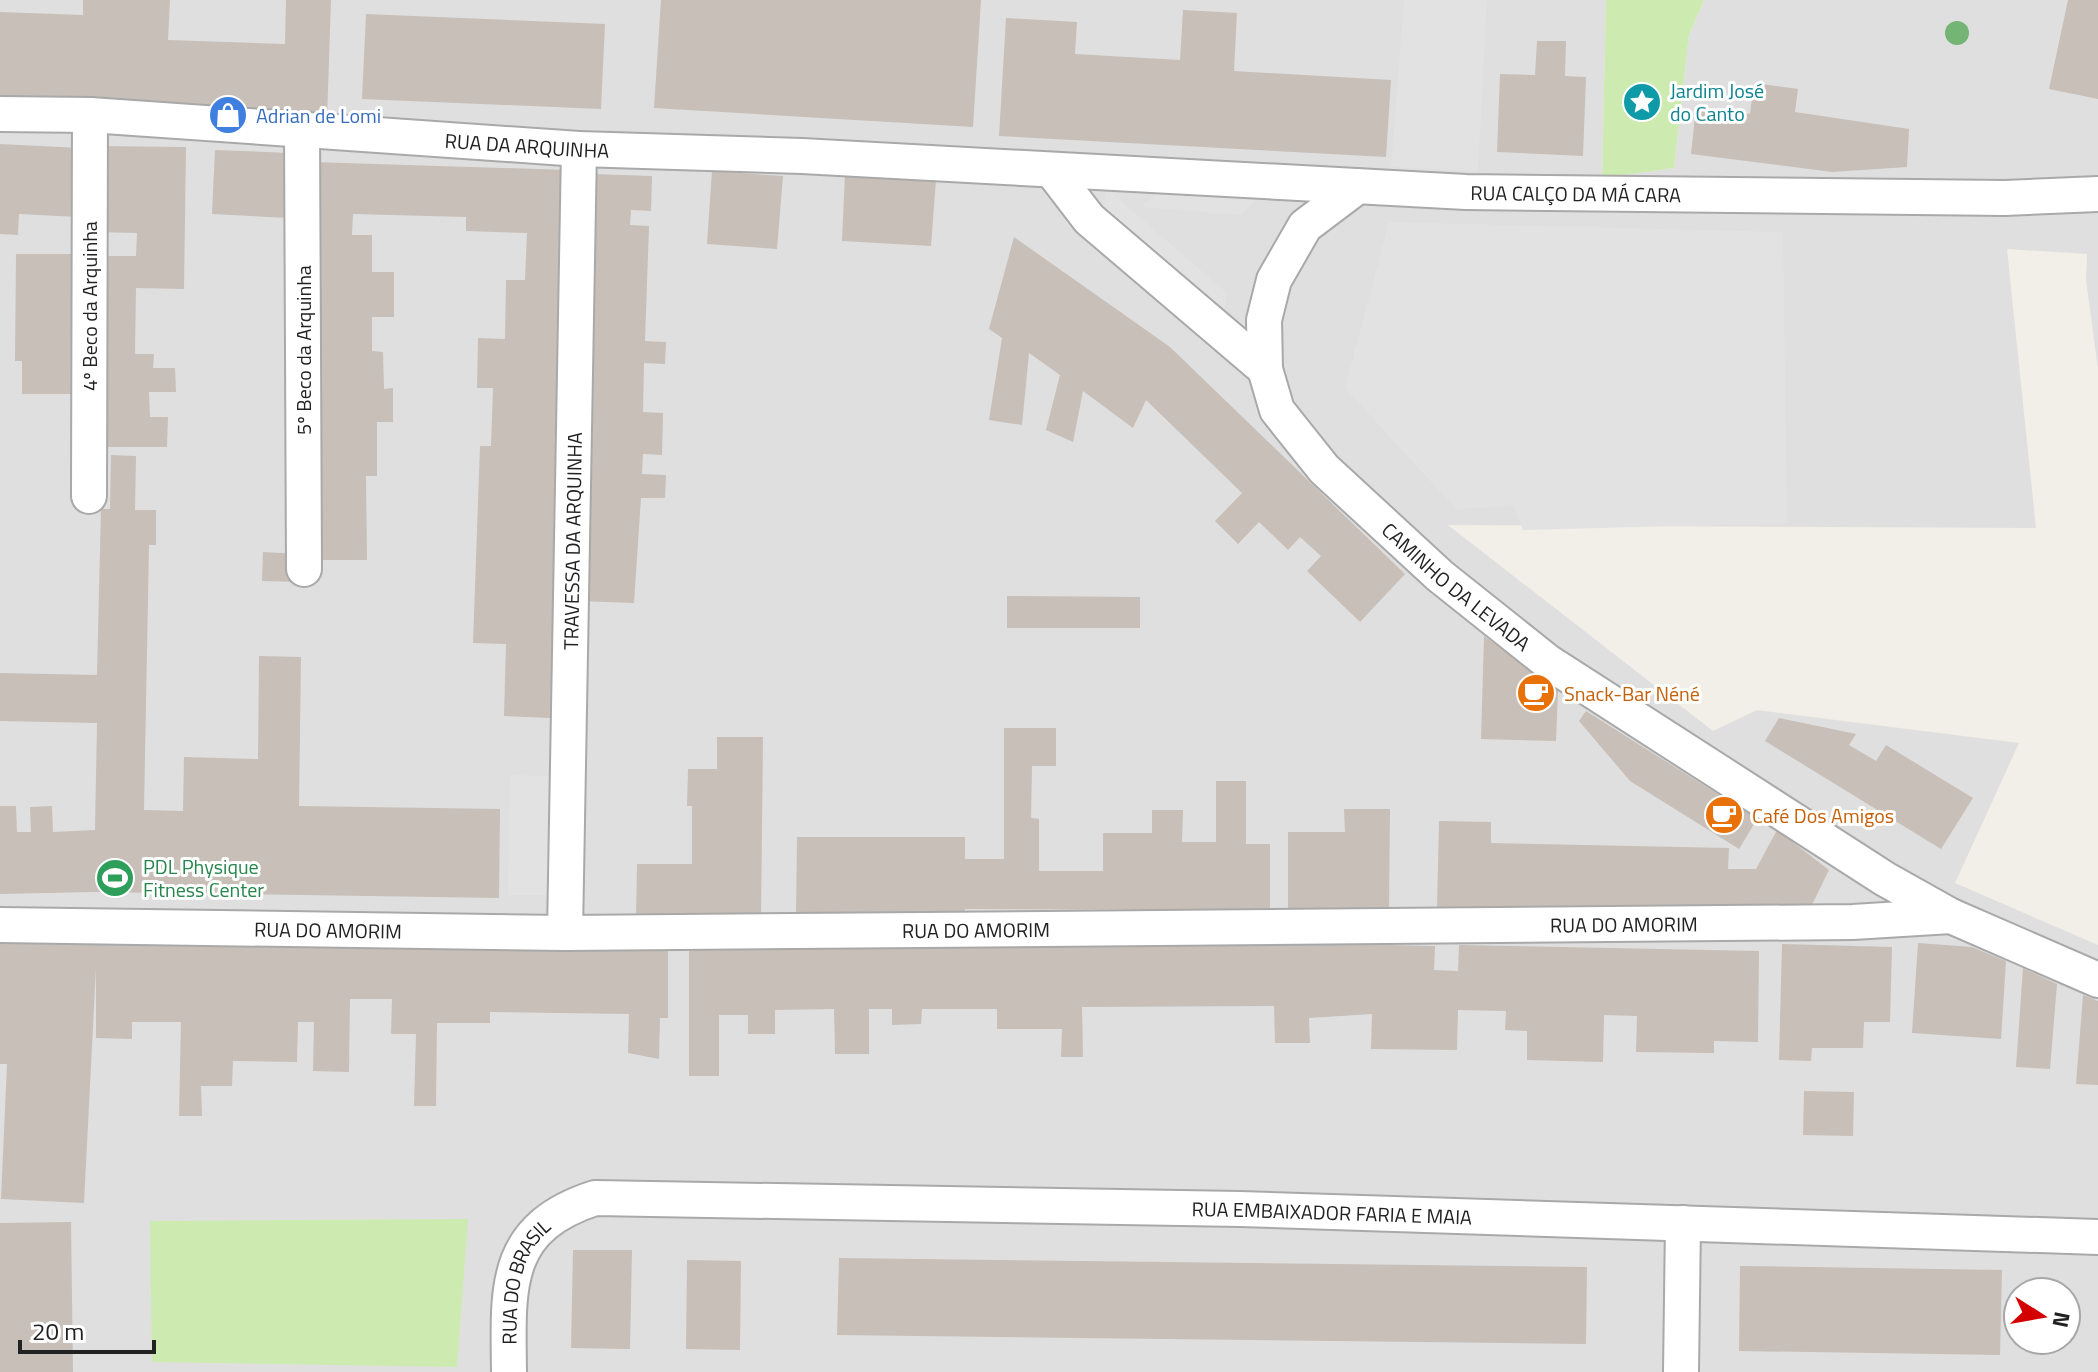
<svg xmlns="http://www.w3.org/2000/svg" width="2098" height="1372" viewBox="0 0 2098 1372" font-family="'Titillium Web',sans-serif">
  <rect width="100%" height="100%" fill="#f2efe9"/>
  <path fill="#e0dfdf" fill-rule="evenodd" d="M 0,0 L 1606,0 L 1602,177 L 1674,168 L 1689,35 L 1704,0 L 2098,0 L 2098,369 L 2086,280 L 2087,254 L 2007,249 L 2036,528 L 1448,525 L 1713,731 L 1757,710 L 2019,743 L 1955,883 L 2098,945 L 2098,1372 L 0,1372 ZM 2018,1292 L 2066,1292 L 2066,1340 L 2018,1340 Z"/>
  <path fill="#cdebb0" d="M 1606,0 L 1704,0 L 1689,35 L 1674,168 L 1602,178 Z
    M 468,1219 L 457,1367 L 152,1362 L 150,1221 Z"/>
  <path fill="#e2e2e2" d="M 1404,0 L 1487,0 L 1478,171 L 1391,167 Z
    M 1172,179 L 1268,187 L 1241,215 L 1141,207 Z
    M 1106,188 L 1227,293 L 1222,326 L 1103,222 Z
    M 1389,222 L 1783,232 L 1787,523 L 1523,530 L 1513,506 L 1456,509 L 1345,388 Z
    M 510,775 L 553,776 L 551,895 L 508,895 Z"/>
  <path fill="#c7bfb8" d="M 83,0 L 170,0 L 168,40 L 285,44 L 286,0 L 331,0 L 327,119 L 0,100 L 0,12 L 83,15 Z
    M 661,0 L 981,0 L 973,127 L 654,108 Z
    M 2068,0 L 2098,0 L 2098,99 L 2049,89 Z
    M 1183,10 L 1237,13 L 1234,71 L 1391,80 L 1386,157 L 999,136 L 1006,18 L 1077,22 L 1075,54 L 1180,60 Z
    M 366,14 L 605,24 L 601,109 L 362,99 Z
    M 1537,41 L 1566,41 L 1565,76 L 1586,77 L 1583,156 L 1497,152 L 1500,74 L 1535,75 Z
    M 1754,83 L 1798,89 L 1795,112 L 1909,129 L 1907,167 L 1832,172 L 1691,154 L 1696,107 L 1750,114 Z
    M 0,144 L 80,148 L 77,217 L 19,214 L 18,235 L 0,234 Z
    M 94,146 L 186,147 L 184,289 L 136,288 L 135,354 L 154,354 L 153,368 L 175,368 L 176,392 L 149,392 L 150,417 L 168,417 L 167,447 L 99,447 L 101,256 L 136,256 L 137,233 L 93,232 Z
    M 215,150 L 291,153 L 288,218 L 212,214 Z
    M 312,162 L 569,170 L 550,718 L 504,716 L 506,644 L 473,643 L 480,446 L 491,446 L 493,388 L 477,388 L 478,338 L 505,339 L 506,280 L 525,280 L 527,233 L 466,231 L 466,217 L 353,214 L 352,235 L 372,235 L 372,272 L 394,272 L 394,317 L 372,317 L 372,351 L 383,352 L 384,389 L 393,388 L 393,422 L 377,422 L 377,476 L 366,476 L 367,560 L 313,560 Z
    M 712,171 L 783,176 L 777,249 L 707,244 Z
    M 593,174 L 652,176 L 651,211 L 631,210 L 630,225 L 649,226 L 645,341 L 666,342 L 665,364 L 644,363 L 643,412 L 663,413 L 662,455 L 643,454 L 642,474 L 666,475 L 665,498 L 641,498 L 634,603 L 579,601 Z
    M 845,174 L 936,180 L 931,246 L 842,241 Z
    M 1014,237 L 1170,347 L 1405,574 L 1360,622 L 1307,571 L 1321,556 L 1300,537 L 1288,550 L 1259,522 L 1238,544 L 1215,521 L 1242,493 L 1146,400 L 1133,428 L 1083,391 L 1073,442 L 1046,430 L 1060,375 L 1029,353 L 1022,425 L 989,420 L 1002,338 L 989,329 Z
    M 16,254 L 75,254 L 74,394 L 22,394 L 22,361 L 15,361 Z
    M 111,455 L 136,456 L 135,510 L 156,510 L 156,545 L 149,545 L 144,810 L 183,811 L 184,757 L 258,759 L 259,656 L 301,657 L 299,806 L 500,809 L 499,898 L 94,892 L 0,894 L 0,806 L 16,806 L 17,832 L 31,832 L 30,807 L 52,806 L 53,832 L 95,830 L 97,723 L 0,721 L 0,673 L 97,675 L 101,509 L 110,509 Z
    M 263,552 L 298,554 L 297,582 L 262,581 Z
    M 1007,596 L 1140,597 L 1140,628 L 1007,628 Z
    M 1484,636 L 1558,690 L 1556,741 L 1481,739 Z
    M 1586,711 L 1757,819 L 1739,849 L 1630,781 L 1579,721 Z
    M 1779,718 L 1856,734 L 1849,745 L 1876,761 L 1886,745 L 1973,798 L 1941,849 L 1765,741 Z
    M 1004,728 L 1056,728 L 1056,766 L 1032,766 L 1031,818 L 1039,819 L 1039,871 L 1103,871 L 1103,833 L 1152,833 L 1152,810 L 1183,810 L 1182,842 L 1216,842 L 1216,781 L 1246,781 L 1246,844 L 1270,844 L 1270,910 L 965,909 L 964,918 L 796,918 L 797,837 L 965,837 L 965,859 L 1004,859 Z
    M 717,737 L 763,737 L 761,921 L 636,919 L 637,864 L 692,864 L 692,806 L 687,806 L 688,769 L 717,769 Z
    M 1344,809 L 1390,809 L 1389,910 L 1288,910 L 1288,832 L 1345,832 Z
    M 1439,821 L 1491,822 L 1491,843 L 1729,848 L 1728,869 L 1756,869 L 1777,830 L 1829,870 L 1806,917 L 1437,910 Z
    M 0,939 L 204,945 L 204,939 L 668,945 L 668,1018 L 660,1018 L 659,1059 L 628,1053 L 629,1014 L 490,1012 L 490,1023 L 437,1023 L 436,1106 L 414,1106 L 416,1034 L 391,1034 L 392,999 L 350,999 L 349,1072 L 313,1071 L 314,1022 L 298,1022 L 297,1062 L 233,1061 L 232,1086 L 201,1086 L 202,1116 L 179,1116 L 181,1022 L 132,1022 L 132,1039 L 96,1038 L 96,968 L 84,1203 L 1,1199 L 7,1064 L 0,1064 Z
    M 1918,943 L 1972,947 L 2006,961 L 2001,1039 L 1912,1033 Z
    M 1345,944 L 1435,946 L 1434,970 L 1458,971 L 1459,945 L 1759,951 L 1758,1042 L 1714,1041 L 1714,1053 L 1636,1052 L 1637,1016 L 1604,1015 L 1603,1062 L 1527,1060 L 1527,1031 L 1505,1030 L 1506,1011 L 1458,1010 L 1457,1050 L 1371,1049 L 1372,1014 L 1309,1018 L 1310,1043 L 1275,1043 L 1274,1006 L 1082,1007 L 1083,1057 L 1061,1057 L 1062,1029 L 997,1029 L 997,1009 L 922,1009 L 921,1024 L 892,1025 L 892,1009 L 869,1009 L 869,1054 L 835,1054 L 834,1009 L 775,1010 L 775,1034 L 748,1034 L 748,1015 L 719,1015 L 719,1076 L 689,1076 L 689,946 Z
    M 1782,944 L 1892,947 L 1890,1022 L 1864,1022 L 1863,1048 L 1812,1048 L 1811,1061 L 1779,1060 Z
    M 2023,968 L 2057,984 L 2050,1069 L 2016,1067 Z
    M 2083,995 L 2098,1001 L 2098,1085 L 2076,1084 Z
    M 1804,1091 L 1854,1092 L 1853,1136 L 1803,1135 Z
    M 71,1222 L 73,1372 L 0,1372 L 0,1223 Z
    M 573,1250 L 632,1250 L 630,1349 L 571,1348 Z
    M 839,1258 L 1587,1267 L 1586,1344 L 837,1335 Z
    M 687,1260 L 741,1261 L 740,1350 L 686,1349 Z
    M 1740,1266 L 2002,1270 L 2000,1355 L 1739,1351 Z"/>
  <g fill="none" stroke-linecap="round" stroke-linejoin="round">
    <g stroke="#a9a9a9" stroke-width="38">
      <g id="minor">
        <path id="s1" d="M 0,114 L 90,115 L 579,149 L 802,156 L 1466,192 L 2005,198 L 2098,194"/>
        <path d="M 302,131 L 304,569"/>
        <path d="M 1053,172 L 1089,219 L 1265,369"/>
        <path id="s2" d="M 1358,186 L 1305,226 L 1274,280 L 1264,320 L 1265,369 L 1277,410 L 1324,469 L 1440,576 L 1548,662 L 1885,879 L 1951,916 L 2098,980"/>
        <path d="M 89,496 L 90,115"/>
        <path id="s3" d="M 0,925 L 565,933 L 1853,922 L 1951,916"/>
        <path id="s4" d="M 565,933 L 579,149"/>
        <path id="s5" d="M 509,1372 C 508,1288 502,1228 595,1198 L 1240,1209 L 2098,1237"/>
        <path d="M 1681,1372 L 1683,1223"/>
      </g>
    </g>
    <use href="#minor" stroke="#fff" stroke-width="34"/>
  </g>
  <circle fill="#74b475" cx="1957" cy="33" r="12"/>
  <defs>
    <g id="sight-disc" transform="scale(2)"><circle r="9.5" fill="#0f9aa8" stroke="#fff"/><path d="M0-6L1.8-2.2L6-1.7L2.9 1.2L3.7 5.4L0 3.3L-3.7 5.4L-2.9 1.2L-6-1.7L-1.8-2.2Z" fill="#fff"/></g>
    <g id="shop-disc" transform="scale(2)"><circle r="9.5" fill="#3f7fe0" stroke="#fff"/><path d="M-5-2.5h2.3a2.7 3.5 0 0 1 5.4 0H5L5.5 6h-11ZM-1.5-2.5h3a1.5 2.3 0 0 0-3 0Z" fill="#fff"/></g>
    <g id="cafe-disc" transform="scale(2)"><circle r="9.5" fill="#e8710a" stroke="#fff"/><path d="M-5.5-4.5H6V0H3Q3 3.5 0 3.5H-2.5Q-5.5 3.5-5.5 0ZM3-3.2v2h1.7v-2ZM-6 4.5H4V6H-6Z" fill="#fff"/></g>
    <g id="stadium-disc" transform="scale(2)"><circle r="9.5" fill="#2e9e5b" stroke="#fff"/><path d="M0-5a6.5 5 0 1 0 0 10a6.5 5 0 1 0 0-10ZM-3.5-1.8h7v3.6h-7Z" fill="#fff"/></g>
  </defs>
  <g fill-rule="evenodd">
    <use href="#sight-disc" x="1642" y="102"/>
    <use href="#shop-disc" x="228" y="115"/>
    <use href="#cafe-disc" x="1536" y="693"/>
    <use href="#cafe-disc" x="1724" y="815"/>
    <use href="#stadium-disc" x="115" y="878"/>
  </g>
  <g text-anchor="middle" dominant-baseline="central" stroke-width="6" stroke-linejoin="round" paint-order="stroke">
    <g font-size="20" fill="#0d838f" stroke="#fff" text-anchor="start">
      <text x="1670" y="90">Jardim José<tspan x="1670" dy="23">do Canto</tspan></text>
    </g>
    <g font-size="20" fill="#366cbe" stroke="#fff" text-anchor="start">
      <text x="256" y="115">Adrian de Lomi</text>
    </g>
    <g font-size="20" fill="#222" stroke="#fff">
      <text stroke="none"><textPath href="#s1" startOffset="528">RUA DA ARQUINHA</textPath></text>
      <text stroke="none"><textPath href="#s1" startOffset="1578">RUA CALÇO DA MÁ CARA</textPath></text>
      <text transform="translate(89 306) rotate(-90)">4º Beco da Arquinha</text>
      <text transform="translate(303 350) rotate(-90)">5º Beco da Arquinha</text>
      <text stroke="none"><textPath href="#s4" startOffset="392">TRAVESSA DA ARQUINHA</textPath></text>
      <text stroke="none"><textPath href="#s2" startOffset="514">CAMINHO DA LEVADA</textPath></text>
      <text stroke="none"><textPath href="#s3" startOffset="1624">RUA DO AMORIM</textPath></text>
      <text stroke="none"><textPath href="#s3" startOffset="328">RUA DO AMORIM</textPath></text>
      <text stroke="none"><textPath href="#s3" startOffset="976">RUA DO AMORIM</textPath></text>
      <text stroke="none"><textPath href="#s5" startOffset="952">RUA EMBAIXADOR FARIA E MAIA</textPath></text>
      <text stroke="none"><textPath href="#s5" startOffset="94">RUA DO BRASIL</textPath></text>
    </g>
    <g font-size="20" fill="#c56008" stroke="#fff" text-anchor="start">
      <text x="1564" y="693">Snack-Bar Néné</text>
      <text x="1752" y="815">Café Dos Amigos</text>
    </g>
    <g font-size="20" fill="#27864d" stroke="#fff" text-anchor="start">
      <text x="143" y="866">PDL Physique<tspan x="143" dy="23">Fitness Center</tspan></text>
    </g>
  </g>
  <g transform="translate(2042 1316) rotate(101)"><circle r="38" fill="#ffffff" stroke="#a7a7a7" stroke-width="2"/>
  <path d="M0-6L14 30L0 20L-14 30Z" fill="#d40000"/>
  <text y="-12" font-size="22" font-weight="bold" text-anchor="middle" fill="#222222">N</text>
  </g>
  <path d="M20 1340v12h134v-12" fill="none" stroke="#222222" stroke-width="4"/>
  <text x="32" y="1340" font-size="24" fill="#222222" stroke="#ffffff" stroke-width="6" paint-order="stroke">20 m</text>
</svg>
